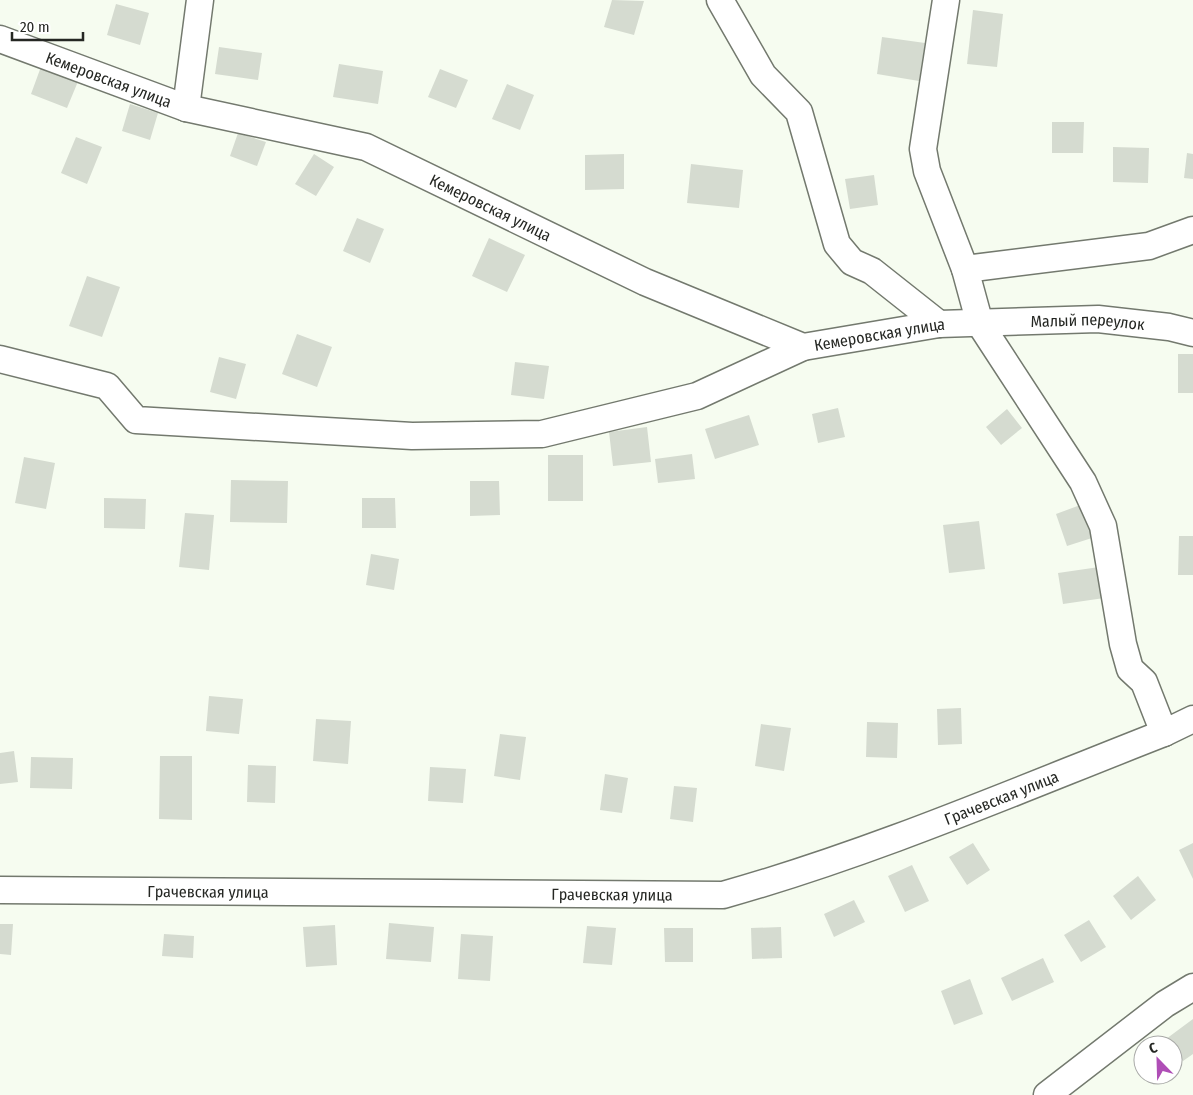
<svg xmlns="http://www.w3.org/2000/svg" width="1193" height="1095" viewBox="0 0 1193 1095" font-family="'Fira Sans Condensed',sans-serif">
  <rect width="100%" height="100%" fill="#f6fcf0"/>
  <path fill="#d5dbd0" d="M 612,0 L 644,1 L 634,35 L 604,27 Z
    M 116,4 L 149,13 L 140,45 L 107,35 Z
    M 973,10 L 1003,14 L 997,67 L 967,64 Z
    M 882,37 L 925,43 L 919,81 L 877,74 Z
    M 219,47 L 262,53 L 258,80 L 215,74 Z
    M 42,64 L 79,79 L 67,108 L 31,94 Z
    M 339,64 L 383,71 L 378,104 L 333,97 Z
    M 440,69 L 468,80 L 456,108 L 428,97 Z
    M 507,84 L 534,95 L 520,130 L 492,119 Z
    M 130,104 L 158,113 L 150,140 L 122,131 Z
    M 1052,122 L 1084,122 L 1083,153 L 1052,153 Z
    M 238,133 L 266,142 L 257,166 L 230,156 Z
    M 76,137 L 102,147 L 87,184 L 61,173 Z
    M 1113,147 L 1149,148 L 1148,183 L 1113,182 Z
    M 1187,153 L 1193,154 L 1193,179 L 1184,178 Z
    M 314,154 L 334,167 L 316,196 L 295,184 Z
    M 624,154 L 624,189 L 585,190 L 585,155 Z
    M 691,164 L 743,170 L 739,208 L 687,203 Z
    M 874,175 L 878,205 L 850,209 L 845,179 Z
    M 357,218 L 384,229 L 370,263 L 343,251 Z
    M 489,238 L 525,255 L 507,292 L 472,276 Z
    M 87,276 L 120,287 L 102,337 L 69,326 Z
    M 297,334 L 332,347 L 317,387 L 282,374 Z
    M 1178,354 L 1193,354 L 1193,393 L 1178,393 Z
    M 219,357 L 246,364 L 236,399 L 210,392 Z
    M 515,362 L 549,366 L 544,399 L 511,395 Z
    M 838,408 L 845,437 L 818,443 L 812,414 Z
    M 1007,409 L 1022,428 L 1001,445 L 986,427 Z
    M 749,415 L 759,445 L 715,459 L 705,429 Z
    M 647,427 L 651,462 L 613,466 L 609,432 Z
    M 692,454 L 695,479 L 658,483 L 655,459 Z
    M 548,455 L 583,455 L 583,501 L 548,501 Z
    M 24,457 L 55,463 L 46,509 L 15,503 Z
    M 231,480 L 288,481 L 287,523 L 230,522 Z
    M 470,481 L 499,481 L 500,515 L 470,516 Z
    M 104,498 L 146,499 L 145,529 L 104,528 Z
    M 362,498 L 395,498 L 396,528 L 362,528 Z
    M 1083,504 L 1095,537 L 1067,546 L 1056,514 Z
    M 185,513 L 214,515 L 209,570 L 179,567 Z
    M 979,521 L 985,569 L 949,573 L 943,525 Z
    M 1179,536 L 1193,536 L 1193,575 L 1178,575 Z
    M 371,554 L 399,559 L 394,590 L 366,585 Z
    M 1106,566 L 1111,597 L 1063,604 L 1058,573 Z
    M 209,696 L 243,699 L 239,734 L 206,731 Z
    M 961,708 L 962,744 L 938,745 L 937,709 Z
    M 316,719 L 351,721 L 348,764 L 313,761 Z
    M 867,722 L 898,723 L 897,758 L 866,757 Z
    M 761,724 L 791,728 L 784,771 L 755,766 Z
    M 500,734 L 526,737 L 520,780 L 494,776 Z
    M 14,751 L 18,782 L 0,784 L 0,753 Z
    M 160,756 L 192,756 L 192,820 L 159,819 Z
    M 31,757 L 73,758 L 72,789 L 30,788 Z
    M 248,765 L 276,766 L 275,803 L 247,802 Z
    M 430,767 L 466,769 L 463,803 L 428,801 Z
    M 605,774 L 628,778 L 622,813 L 600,810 Z
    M 674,786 L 697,788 L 693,822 L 670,819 Z
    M 973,843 L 990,870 L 967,885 L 949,857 Z
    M 1193,843 L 1193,879 L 1179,850 Z
    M 912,865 L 929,901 L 905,912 L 888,876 Z
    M 1138,876 L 1156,900 L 1131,920 L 1113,896 Z
    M 854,900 L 865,922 L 834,937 L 824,914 Z
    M 1089,920 L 1106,947 L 1081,962 L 1064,935 Z
    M 389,923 L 434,927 L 431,962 L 386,959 Z
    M 0,924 L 13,924 L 11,955 L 0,954 Z
    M 335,925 L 337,965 L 306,967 L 303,927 Z
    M 587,926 L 616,928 L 612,965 L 583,963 Z
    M 781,927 L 782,958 L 752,959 L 751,928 Z
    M 664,928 L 693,928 L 693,962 L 665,962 Z
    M 164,934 L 194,936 L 193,958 L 162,956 Z
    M 461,934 L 493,936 L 490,981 L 458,979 Z
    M 1043,958 L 1054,982 L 1012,1001 L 1001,978 Z
    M 970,979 L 983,1014 L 954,1025 L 941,991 Z
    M 1193,1019 L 1193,1054 L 1183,1061 L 1166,1039 Z"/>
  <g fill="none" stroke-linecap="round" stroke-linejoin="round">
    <g stroke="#73796e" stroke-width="29">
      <g id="street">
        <path d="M 720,0 L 763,75 L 799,112 L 837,244 L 852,262 L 872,271 L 939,324"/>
        <path d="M 946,0 L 923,149 L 927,171 L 965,269 L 980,324 L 1083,482 L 1103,526 L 1123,644 L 1130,669 L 1144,682 L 1164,733"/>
        <path id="s1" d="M 0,39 L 186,108 L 366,147 L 645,282 L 803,347 L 939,324 L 1098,319 L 1169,327 L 1193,333"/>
        <path d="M 186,108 L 200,0"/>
        <path d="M 965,269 L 1149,246 L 1193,230"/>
        <path d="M 0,359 L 107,386 L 136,420 L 412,436 L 542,434 L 697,396 L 803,347"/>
        <path id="s2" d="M 0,890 L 723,895 C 873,853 1018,790 1164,733 L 1193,719"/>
        <path d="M 1047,1095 L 1165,1004 L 1193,987"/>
      </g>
    </g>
    <use href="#street" stroke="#fff" stroke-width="26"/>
  </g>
  <g text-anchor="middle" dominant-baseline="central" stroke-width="4" stroke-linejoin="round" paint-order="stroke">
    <g font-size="16" fill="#252723" stroke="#fff">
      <text stroke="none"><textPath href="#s1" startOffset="116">Кемеровская улица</textPath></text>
      <text stroke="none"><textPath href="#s1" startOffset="521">Кемеровская улица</textPath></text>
      <text stroke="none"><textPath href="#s1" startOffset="1150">Малый переулок</textPath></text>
      <text stroke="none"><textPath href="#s1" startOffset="941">Кемеровская улица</textPath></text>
      <text stroke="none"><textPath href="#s2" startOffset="1018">Грачевская улица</textPath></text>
      <text stroke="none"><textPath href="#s2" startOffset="208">Грачевская улица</textPath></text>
      <text stroke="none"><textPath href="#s2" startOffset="612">Грачевская улица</textPath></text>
    </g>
  </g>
  <g transform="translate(1158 1060) rotate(337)"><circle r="24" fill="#ffffff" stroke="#a8a9a7"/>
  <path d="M0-4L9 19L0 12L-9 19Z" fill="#af4eb6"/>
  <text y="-8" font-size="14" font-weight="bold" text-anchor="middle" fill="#252723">С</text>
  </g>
  <path d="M12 32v8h71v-8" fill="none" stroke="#252723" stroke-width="2.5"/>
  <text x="20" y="32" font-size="15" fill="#252723" stroke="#ffffff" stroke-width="4" paint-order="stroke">20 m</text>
</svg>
